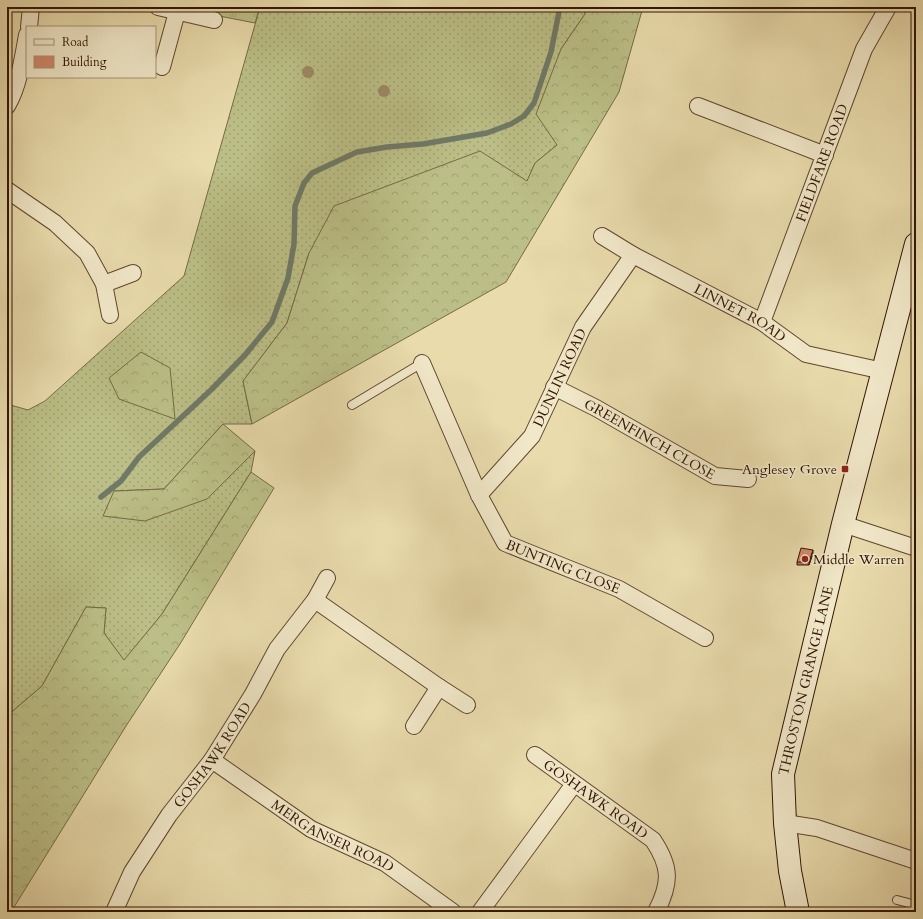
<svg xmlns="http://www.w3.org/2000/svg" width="923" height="919" viewBox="0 0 923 919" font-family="Cardo,serif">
  <defs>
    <pattern id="grass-dots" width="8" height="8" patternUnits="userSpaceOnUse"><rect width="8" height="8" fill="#bbbe86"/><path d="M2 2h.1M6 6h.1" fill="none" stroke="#a1a272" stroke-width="1.8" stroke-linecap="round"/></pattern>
    <pattern id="forest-crowns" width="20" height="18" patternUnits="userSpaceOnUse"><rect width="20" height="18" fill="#bbbe86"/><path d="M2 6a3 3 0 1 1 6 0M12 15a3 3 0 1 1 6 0" fill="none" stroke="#a1a272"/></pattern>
    <pattern id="park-tufts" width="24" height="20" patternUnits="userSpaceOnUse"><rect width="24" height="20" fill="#bbbe86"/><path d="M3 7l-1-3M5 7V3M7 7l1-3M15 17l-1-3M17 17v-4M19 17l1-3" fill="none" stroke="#a1a272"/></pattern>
  </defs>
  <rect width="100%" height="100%" fill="#e9dbac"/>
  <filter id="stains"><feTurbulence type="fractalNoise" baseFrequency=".005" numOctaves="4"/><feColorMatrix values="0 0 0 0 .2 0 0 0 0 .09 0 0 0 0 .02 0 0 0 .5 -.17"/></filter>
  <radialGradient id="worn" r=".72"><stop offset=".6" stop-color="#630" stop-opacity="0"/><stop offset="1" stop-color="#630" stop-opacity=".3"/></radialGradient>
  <path fill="url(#grass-dots)" stroke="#766a45" d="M 260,7 L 585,7 L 585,14 L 561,49 L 557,145 L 535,163 L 527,182 L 309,253 L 287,323 L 243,381 L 252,424 L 223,424 L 164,489 L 114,491 L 207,499 L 255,451 L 251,472 L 162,614 L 124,661 L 104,633 L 106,608 L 86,607 L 42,686 L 7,716 L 7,404 L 28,410 L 45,401 L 184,276 Z"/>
  <path fill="url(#forest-crowns)" stroke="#766a45" d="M 585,7 L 643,7 L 619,92 L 506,282 L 252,424 L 243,381 L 287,323 L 309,253 L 334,206 L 480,151 L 527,181 L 535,163 L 557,145 L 536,114 L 561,49 L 585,14 Z
    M 141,352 L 170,368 L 175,419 L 119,399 L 109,378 Z
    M 223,424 L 255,451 L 207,499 L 145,521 L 103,516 L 114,491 L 164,489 Z
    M 251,472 L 274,488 L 180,644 L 126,726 L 11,912 L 7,912 L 7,716 L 42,686 L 86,607 L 106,608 L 104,633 L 124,660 L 162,614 Z"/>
  <path fill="url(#park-tufts)" stroke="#766a45" d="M 173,7 L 260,7 L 255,23 Z"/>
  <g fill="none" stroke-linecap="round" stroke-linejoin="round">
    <path stroke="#6f7966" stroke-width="5.5" d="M 101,497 L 121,481 L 139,457 L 212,389 L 245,355 L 272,322 L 288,278 L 294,244 L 295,206 L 304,183 L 312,173 L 357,152 L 387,147 L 423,144 L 487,133 L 511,124 L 524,116 L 534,103 L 551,52 L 560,7"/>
    <g stroke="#60462e" stroke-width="10">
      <path id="lane" d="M 352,405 L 422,363
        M 897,900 L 916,905"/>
    </g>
    <g stroke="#60462e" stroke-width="18">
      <g id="street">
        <path d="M 158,7 L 214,20"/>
        <path d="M 29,27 L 31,7"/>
        <path d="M 162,67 L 177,12"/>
        <path d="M 7,106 C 19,86 23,57 27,35"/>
        <path d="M 698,106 L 825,155"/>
        <path d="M 7,190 L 55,223 L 87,253 L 104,284 L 110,315"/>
        <path id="s1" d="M 602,236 L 633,255 L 762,322 L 806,354 L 883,371"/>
        <path d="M 104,284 L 133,273"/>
        <path id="s2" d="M 762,322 L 864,49 L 888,7"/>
        <path id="s3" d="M 422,363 L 479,495 L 505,543 L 619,589 L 705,638"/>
        <path id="s4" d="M 554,387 L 596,408 L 715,476 L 748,479"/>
        <path id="s5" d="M 479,495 L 532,436 L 583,327 L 633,255"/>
        <path d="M 843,524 L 916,548"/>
        <path d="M 315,600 L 439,687 L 467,705"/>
        <path d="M 414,726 L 439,687"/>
        <path id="s6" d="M 535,755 L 653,840 C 671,867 671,883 656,912"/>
        <path id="s7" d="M 212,760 L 311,829 L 385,863 L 453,912"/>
        <path d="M 785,823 L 817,828 L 916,861"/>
        <path id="s8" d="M 114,912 L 132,872 L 169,815 L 212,760 L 253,694 L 277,649 L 315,600 L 327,578"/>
        <path d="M 480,912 L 574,784"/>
      </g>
    </g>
    <g stroke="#321504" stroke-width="24">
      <g id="secondary">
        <path id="s9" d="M 798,912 L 790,871 L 785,823 L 783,774 L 843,524 L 916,244"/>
      </g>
    </g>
    <use href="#lane" stroke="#f1e8c9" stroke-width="8"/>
    <use href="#street" stroke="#f1e8c9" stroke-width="16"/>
    <use href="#secondary" stroke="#f1e8c9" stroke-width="22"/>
  </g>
  <g fill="#9b8a65">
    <circle cx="308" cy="72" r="6"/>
    <circle cx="384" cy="91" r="6"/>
  </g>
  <path fill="#b5745b" stroke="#321504" d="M 813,553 L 809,565 L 797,565 L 797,562 Z"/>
  <path fill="#935e4a" stroke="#321504" d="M 10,17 L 10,23 L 7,29 L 7,22 Z
    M 813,550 L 813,553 L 809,565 L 809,562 Z"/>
  <path fill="#d2876a" stroke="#321504" d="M 7,15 L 10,17 L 7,22 Z
    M 801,548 L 813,550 L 809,562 L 797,562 Z"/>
  <g fill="#8f2418" stroke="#f1e8c9" stroke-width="1.5">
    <rect x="841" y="465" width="8" height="8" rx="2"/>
    <circle cx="805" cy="559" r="4"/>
  </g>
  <g text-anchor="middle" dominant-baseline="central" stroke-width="3" stroke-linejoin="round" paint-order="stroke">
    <g font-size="14" fill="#321504" stroke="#f1e8c9">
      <text stroke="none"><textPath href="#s2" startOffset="170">FIELDFARE ROAD</textPath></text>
      <text stroke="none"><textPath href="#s1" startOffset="158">LINNET ROAD</textPath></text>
      <text stroke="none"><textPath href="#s5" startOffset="144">DUNLIN ROAD</textPath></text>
      <text stroke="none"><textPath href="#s4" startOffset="109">GREENFINCH CLOSE</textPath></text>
      <text stroke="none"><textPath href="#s3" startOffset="261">BUNTING CLOSE</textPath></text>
      <text stroke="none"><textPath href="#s9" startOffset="235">THROSTON GRANGE LANE</textPath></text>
      <text stroke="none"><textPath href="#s8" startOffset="186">GOSHAWK ROAD</textPath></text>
      <text stroke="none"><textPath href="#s6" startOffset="75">GOSHAWK ROAD</textPath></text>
      <text stroke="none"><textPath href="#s7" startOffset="143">MERGANSER ROAD</textPath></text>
    </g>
    <g font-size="14" fill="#321504" stroke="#f1e8c9" text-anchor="end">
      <text x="837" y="469">Anglesey Grove</text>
      <text x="813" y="559" text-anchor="start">Middle Warren</text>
    </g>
  </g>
  <rect width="923" height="919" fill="none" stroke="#e9dbac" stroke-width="24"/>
  <rect x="8" y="8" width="907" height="903" fill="none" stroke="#321504" stroke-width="2"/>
  <rect x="12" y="12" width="899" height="895" fill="none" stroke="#321504"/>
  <rect x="26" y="26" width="130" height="52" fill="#f1e8c9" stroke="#a5947a"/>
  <rect x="34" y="39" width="20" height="6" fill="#f1e8c9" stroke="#a5947a"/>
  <text x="62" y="46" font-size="12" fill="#321504">Road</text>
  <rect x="34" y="56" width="20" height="12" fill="#d2876a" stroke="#a5947a"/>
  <text x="62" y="66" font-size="12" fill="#321504">Building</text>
  <rect width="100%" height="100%" filter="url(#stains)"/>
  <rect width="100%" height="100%" fill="url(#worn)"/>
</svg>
